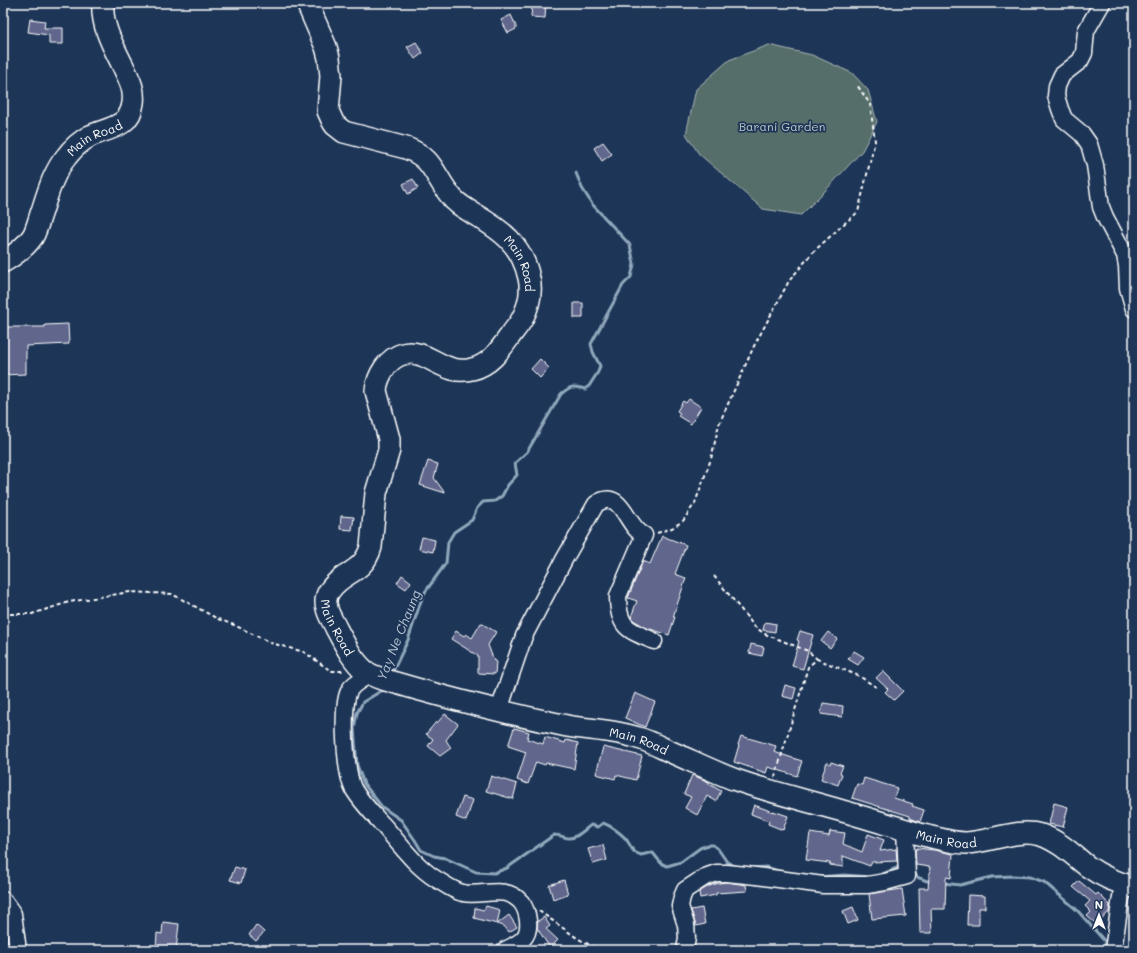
<svg xmlns="http://www.w3.org/2000/svg" width="1137" height="953" viewBox="0 0 1137 953" font-family="Mali,sans-serif">
  <rect width="100%" height="100%" fill="#1d3557"/>
  <filter id="ink" filterUnits="userSpaceOnUse"><feTurbulence type="fractalNoise" baseFrequency=".025" numOctaves="2"/><feDisplacementMap in="SourceGraphic" scale="8" xChannelSelector="R" yChannelSelector="G"/><feConvolveMatrix kernelMatrix="1 2 1 2 8 2 1 2 1" color-interpolation-filters="sRGB"/></filter>
  <g filter="url(#ink)">
    <path fill="#566e6b" stroke="#aab6b5" d="M 769,45 L 812,55 L 852,73 L 868,90 L 877,122 L 862,151 L 825,191 L 801,215 L 763,209 L 699,154 L 686,134 L 696,89 L 729,60 Z"/>
    <g fill="none" stroke-linecap="round" stroke-linejoin="round">
      <path stroke="#91a8bc" stroke-width="3" d="M 391,675 L 408,640 L 423,595 L 446,563 L 448,542 L 454,532 L 472,520 L 477,508 L 483,502 L 495,501 L 502,496 L 508,485 L 517,475 L 515,463 L 527,452 L 561,394 C 572,385 572,386 585,389 L 589,386 L 598,372 L 600,366 L 593,352 L 591,344 L 623,285 L 631,277 L 634,264 L 630,245 L 592,204 L 582,188 L 576,173
        M 386,690 L 381,691 L 363,702 L 357,713 L 354,728 L 357,765 L 364,784 L 382,807 L 401,820 L 415,840 L 421,850 L 434,856 L 445,858 L 476,872 L 494,873 L 507,868 L 554,835 C 562,835 561,837 568,838 C 576,839 584,830 591,825 L 598,827 L 603,823 C 611,826 624,835 628,842 C 634,851 631,851 641,855 L 650,853 L 653,853 L 661,863 L 667,866 L 681,862 L 700,848 L 708,845 L 713,845 L 718,849 L 727,862 L 737,867
        M 752,868 L 766,867 L 785,873
        M 913,869 L 917,877 L 927,881 L 932,881
        M 878,876 L 899,867 L 903,867
        M 818,877 L 844,875 L 871,877
        M 943,883 L 960,885 L 992,877 L 1013,876 L 1030,877 L 1044,882 L 1077,910 L 1108,945"/>
    </g>
    <path fill="#61668c" stroke="#fff" d="M 532,3 L 546,3 L 545,18 L 531,17 Z
      M 511,15 L 516,26 L 516,29 L 508,33 L 501,20 Z
      M 30,19 L 45,21 L 44,28 L 63,28 L 63,44 L 49,44 L 49,35 L 28,32 Z
      M 416,42 L 423,53 L 415,59 L 407,47 Z
      M 603,142 L 612,154 L 602,161 L 594,148 Z
      M 413,179 L 418,188 L 408,194 L 403,184 Z
      M 574,303 L 583,303 L 583,318 L 574,318 Z
      M 68,324 L 69,344 L 26,346 L 26,374 L 3,375 L 3,327 L 45,327 L 45,325 Z
      M 540,359 L 549,368 L 540,378 L 531,369 Z
      M 689,399 L 701,407 L 691,424 L 678,416 L 680,413 L 677,411 L 683,401 L 686,403 Z
      M 428,461 L 438,464 L 434,478 L 445,493 L 420,485 Z
      M 341,516 L 354,517 L 352,530 L 340,529 Z
      M 662,536 L 686,545 L 675,574 L 686,578 L 673,617 L 675,617 L 669,635 L 647,628 L 633,620 L 631,617 L 637,601 L 628,598 L 643,561 L 650,564 Z
      M 422,537 L 435,540 L 433,552 L 419,549 Z
      M 402,575 L 411,582 L 406,589 L 397,583 Z
      M 765,622 L 776,624 L 775,632 L 763,630 Z
      M 481,623 L 496,632 L 488,645 L 494,661 L 496,661 L 495,674 L 478,673 L 478,656 L 451,639 L 456,631 L 464,636 L 466,634 L 472,638 Z
      M 800,631 L 813,635 L 803,669 L 792,666 L 799,641 L 797,640 Z
      M 828,632 L 837,639 L 830,648 L 821,641 Z
      M 751,644 L 764,647 L 762,656 L 749,653 Z
      M 854,651 L 864,657 L 858,665 L 848,659 Z
      M 883,671 L 903,691 L 894,700 L 885,692 L 888,689 L 876,678 Z
      M 785,685 L 796,688 L 793,699 L 782,696 Z
      M 635,693 L 655,702 L 645,727 L 625,718 Z
      M 823,703 L 843,706 L 842,717 L 821,714 Z
      M 445,714 L 458,724 L 446,740 L 451,748 L 440,756 L 428,746 L 433,739 L 426,734 L 436,722 L 437,723 Z
      M 514,728 L 529,732 L 527,739 L 543,744 L 545,737 L 565,743 L 566,740 L 578,743 L 574,769 L 546,763 L 545,765 L 536,762 L 528,784 L 517,780 L 526,752 L 508,746 Z
      M 741,736 L 776,746 L 774,752 L 802,761 L 797,776 L 768,767 L 766,773 L 734,762 L 739,745 L 738,745 Z
      M 603,747 L 642,756 L 636,780 L 616,775 L 615,779 L 596,774 Z
      M 827,762 L 830,764 L 831,762 L 843,766 L 840,773 L 842,774 L 838,785 L 821,779 Z
      M 692,775 L 709,782 L 709,784 L 721,791 L 716,801 L 707,796 L 697,815 L 685,808 L 691,797 L 684,794 Z
      M 491,776 L 517,784 L 513,799 L 486,791 Z
      M 864,778 L 897,788 L 894,798 L 913,804 L 912,806 L 924,810 L 920,822 L 910,818 L 910,816 L 852,798 L 857,784 L 862,785 Z
      M 463,797 L 473,800 L 466,821 L 456,817 Z
      M 1054,803 L 1068,807 L 1063,827 L 1049,824 Z
      M 754,805 L 773,812 L 773,811 L 788,816 L 783,830 L 768,824 L 769,821 L 751,814 Z
      M 830,831 L 845,833 L 843,844 L 862,852 L 868,834 L 884,840 L 880,851 L 896,849 L 897,861 L 872,862 L 870,866 L 843,856 L 843,867 L 830,865 L 830,863 L 806,860 L 810,833 L 829,836 Z
      M 603,845 L 607,860 L 593,864 L 588,849 Z
      M 917,848 L 934,850 L 953,854 L 951,878 L 946,877 L 945,909 L 931,909 L 932,933 L 920,933 L 919,888 L 928,888 L 930,867 L 916,865 L 915,850 L 916,850 Z
      M 235,867 L 245,870 L 241,883 L 230,880 Z
      M 564,880 L 568,894 L 553,899 L 549,885 Z
      M 1079,881 L 1096,895 L 1098,893 L 1110,905 L 1109,912 L 1096,924 L 1087,916 L 1091,912 L 1085,906 L 1090,901 L 1073,887 Z
      M 727,882 L 746,885 L 747,891 L 716,893 L 716,895 L 700,898 L 699,892 L 709,886 L 719,883 Z
      M 902,889 L 906,916 L 872,919 L 869,894 Z
      M 968,895 L 985,896 L 985,908 L 979,908 L 979,925 L 967,925 Z
      M 486,906 L 500,910 L 497,924 L 474,918 L 475,908 L 484,910 Z
      M 853,907 L 858,920 L 848,924 L 843,911 Z
      M 702,908 L 705,924 L 696,926 L 691,910 Z
      M 509,915 L 517,927 L 509,932 L 504,926 L 497,924 Z
      M 544,917 L 550,926 L 546,929 L 558,940 L 550,948 L 537,928 L 538,921 Z
      M 163,922 L 179,924 L 176,950 L 156,949 L 157,933 L 162,934 Z
      M 256,925 L 264,932 L 256,941 L 249,935 Z"/>
    <g fill="none" stroke-linecap="round" stroke-linejoin="round">
      <g stroke="#fff" stroke-width="19">
        <path id="minor" d="M 1102,3 L 1086,31 L 1084,53 L 1080,61 L 1062,75 L 1057,86 L 1056,96 L 1060,109 L 1064,119 L 1082,134 L 1089,144 L 1095,165 L 1101,207 L 1105,217 L 1125,255 L 1127,266 L 1128,288 L 1134,309
          M 371,674 C 363,679 353,683 349,691 C 341,707 345,775 354,790 C 362,803 373,814 383,825 C 400,844 414,865 436,879 C 445,884 453,891 463,893 C 482,897 505,884 521,902 C 528,911 532,930 523,939 C 518,944 511,947 505,950
          M 499,710 L 524,636 L 565,558 L 596,504 C 622,486 626,528 644,535 L 618,596 C 618,628 628,630 654,641
          M 3,900 L 13,914 L 18,950
          M 685,950 L 687,938 L 686,925 L 680,906 L 682,897 L 685,890 L 705,877 L 716,873 L 727,873 L 756,876 L 823,885 L 867,885 L 885,882 L 907,876 L 905,829
          M 1113,950 L 1123,884"/>
      </g>
      <g stroke="#fff" stroke-width="24">
        <g id="major">
          <path id="s1" d="M 307,3 L 326,47 L 329,58 L 331,76 L 328,111 L 333,122 L 335,125 L 344,132 L 406,148 C 434,158 433,174 450,195 C 456,204 465,208 474,214 C 501,230 522,244 529,278 C 532,291 529,306 522,319 C 519,325 514,330 510,336 C 500,350 490,365 472,369 C 444,377 426,347 403,354 C 388,358 377,376 376,391 L 389,439 L 389,450 L 376,493 L 371,547 C 363,574 343,571 330,590 C 326,595 325,602 327,608 C 328,615 333,621 336,628 C 344,643 352,660 365,671 C 370,675 376,677 382,679 C 443,697 505,713 567,726 C 590,730 615,730 638,738 C 649,741 660,747 671,752 C 692,761 714,772 736,780 C 770,792 805,800 839,810 C 868,818 895,827 923,835 C 937,838 952,843 966,843 C 991,842 1017,828 1041,835 C 1059,841 1073,855 1087,866 C 1101,876 1117,883 1134,887"/>
          <path id="s2" d="M 3,262 C 15,255 25,248 33,236 C 37,229 39,219 42,211 C 48,192 54,171 67,156 C 73,148 81,141 90,136 C 107,128 130,128 133,103 C 135,89 129,79 123,66 C 113,46 101,25 103,3"/>
        </g>
      </g>
      <path stroke="#fff" stroke-width="2" stroke-dasharray="4 3" stroke-linecap="butt" d="M 657,533 L 672,528 L 683,521 L 695,503 L 711,459 L 719,424 L 754,346 L 789,281 L 813,252 L 845,223 L 858,212 L 875,141 L 870,104 L 857,85
        M 714,576 L 755,627 L 765,634 L 808,651 L 817,659
        M 3,614 L 32,614 L 69,602 L 130,592 L 172,594 L 218,619 L 234,625 L 271,643 L 304,652 L 331,671 L 344,671
        M 775,777 L 808,667 L 817,659 L 859,676 L 876,687
        M 539,911 L 577,938 L 599,950"/>
      <use href="#minor" stroke="#1d3557" stroke-width="16"/>
      <use href="#major" stroke="#1d3557" stroke-width="21"/>
    </g>
  </g>
  <g text-anchor="middle" dominant-baseline="central" stroke-width="3.5" stroke-linejoin="round" paint-order="stroke">
    <g font-size="12" fill="#bbc5c4" stroke="#1d3557">
      <text x="782" y="126">Barani Garden</text>
    </g>
    <g font-size="12" fill="#fff" stroke="#1d3557">
      <text stroke="none"><textPath href="#s2" startOffset="161">Main Road</textPath></text>
      <text stroke="none"><textPath href="#s1" startOffset="371">Main Road</textPath></text>
      <text stroke="none"><textPath href="#s1" startOffset="885">Main Road</textPath></text>
      <text stroke="none"><textPath href="#s1" startOffset="1221">Main Road</textPath></text>
      <text stroke="none"><textPath href="#s1" startOffset="1545">Main Road</textPath></text>
    </g>
    <g font-size="13" font-style="italic" fill="#b6c5d3" stroke="#1d3557">
      <text transform="translate(398 635) rotate(-68)">Yay Ne Chaung</text>
    </g>
  </g>
  <rect width="1137" height="953" fill="none" stroke="#1d3557" stroke-width="16"/>
  <rect x="8" y="8" width="1121" height="937" fill="none" stroke="#fff" stroke-width="1.5" filter="url(#ink)"/>
  <g transform="translate(1099 915)" stroke="#1d3557" stroke-width="3" paint-order="stroke">
  <path d="M0-3L7 15L0 10L-7 15Z" fill="#ffffff"/>
  <text y="-6" font-size="11" font-weight="bold" text-anchor="middle" fill="#ffffff">N</text>
  </g>
</svg>
